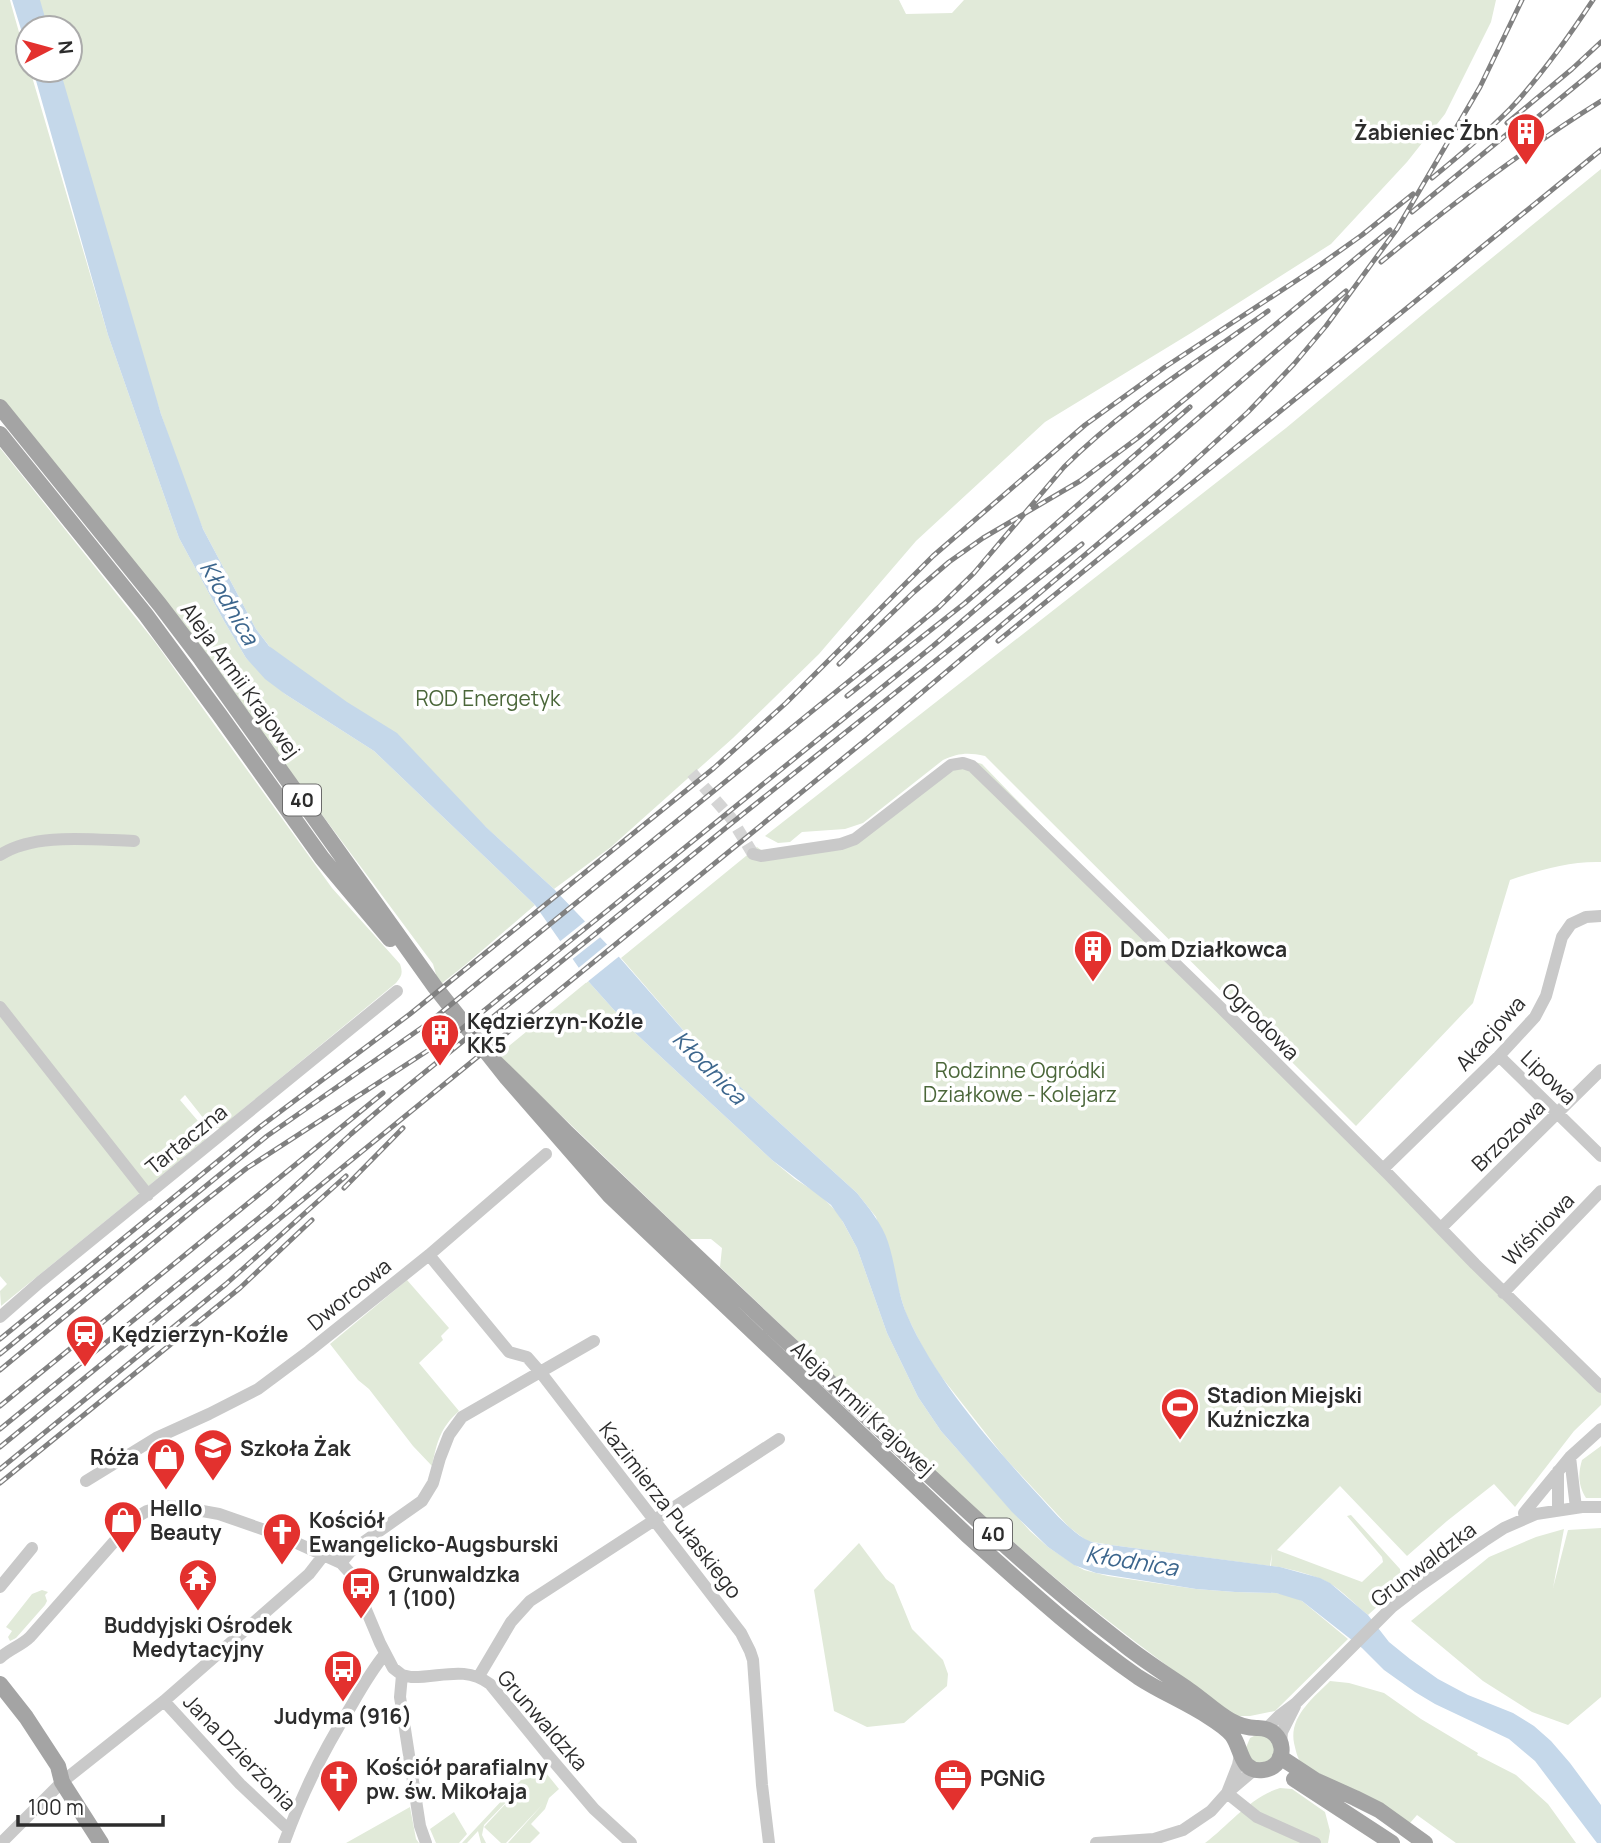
<svg xmlns="http://www.w3.org/2000/svg" width="1601" height="1843" viewBox="0 0 1601 1843" font-family="Manrope,sans-serif">
  <rect width="100%" height="100%" fill="#fff"/>
  <path fill="#e1ead9" d="M 0,0 L 10,0 L 11,4 L 28,64 L 28,70 L 30,70 L 108,335 L 179,538 L 224,621 L 246,658 L 285,694 L 374,751 L 535,905 L 465,965 L 441,984 L 437,978 L 433,964 L 210,664 L 0,400 Z
    M 37,0 L 899,0 L 906,14 L 952,13 L 964,0 L 1496,0 L 1491,22 L 1445,114 L 1407,162 L 1331,244 L 1191,333 L 1045,422 L 916,541 L 819,654 L 733,738 L 611,847 L 554,889 L 446,791 L 280,660 L 256,629 L 203,529 L 185,486 L 148,375 L 58,70 L 70,70 L 70,28 L 46,28 Z
    M 1601,169 L 1601,862 C 1570,861 1539,870 1510,880 L 1473,1003 L 1356,1126 L 985,756 C 968,752 958,753 943,760 L 863,823 L 845,829 L 802,832 L 790,842 L 778,843 L 765,836 L 1286,428 L 1428,310 Z
    M 0,448 L 155,642 L 332,888 L 400,964 C 403,973 402,976 396,983 L 220,1128 L 213,1128 L 208,1124 L 185,1095 L 180,1100 L 204,1128 L 206,1134 L 205,1140 L 1,1306 L 0,1291 L 7,1284 L 0,1276 Z
    M 969,760 L 982,764 L 1109,895 L 1601,1386 L 1601,1405 L 1574,1431 L 1515,1507 L 1494,1484 L 1447,1521 L 1407,1556 L 1340,1486 L 1277,1550 L 1362,1582 L 1383,1562 L 1382,1557 L 1347,1516 L 1351,1515 L 1400,1569 L 1402,1584 L 1368,1615 C 1355,1605 1343,1591 1329,1583 C 1318,1576 1284,1567 1271,1566 L 1272,1553 L 1270,1566 L 1111,1545 L 1087,1541 L 1069,1527 L 1005,1458 L 940,1375 L 926,1354 L 906,1314 L 876,1217 L 857,1193 L 703,1053 L 621,958 L 757,847 L 765,853 L 857,840 L 919,791 Z
    M 588,981 L 632,1030 L 772,1160 L 795,1179 L 820,1195 L 838,1213 L 857,1248 L 887,1333 L 918,1397 L 941,1431 L 956,1448 L 1030,1531 L 1048,1547 L 1075,1565 L 1084,1570 L 1108,1576 L 1196,1589 L 1235,1592 L 1276,1593 L 1291,1596 L 1302,1601 L 1348,1639 L 1275,1711 L 1250,1716 L 1233,1716 C 1169,1666 1102,1619 1041,1566 C 930,1471 826,1367 720,1267 L 722,1248 L 711,1239 L 690,1239 L 498,1055 Z
    M 407,1280 L 449,1328 L 441,1336 L 443,1340 L 419,1363 L 459,1411 C 440,1428 437,1442 432,1466 L 413,1446 L 369,1389 L 358,1380 L 330,1344 Z
    M 1601,1446 L 1601,1498 L 1586,1498 C 1578,1485 1578,1474 1582,1460 Z
    M 1601,1528 L 1601,1697 L 1568,1725 L 1532,1712 L 1483,1681 L 1411,1621 L 1489,1557 L 1536,1537 L 1564,1529 L 1553,1588 L 1568,1530 Z
    M 859,1543 L 886,1579 L 894,1585 L 912,1629 L 943,1660 L 948,1674 L 947,1686 L 904,1723 L 867,1727 L 834,1711 L 814,1590 Z
    M 42,1590 L 48,1592 L 45,1595 L 47,1601 L 45,1605 L 16,1638 L 10,1641 L 8,1637 L 12,1631 L 6,1627 L 32,1594 Z
    M 1330,1681 L 1349,1683 L 1384,1693 L 1421,1719 L 1478,1753 L 1477,1755 L 1516,1775 L 1548,1804 L 1576,1843 L 1456,1843 L 1417,1815 L 1410,1823 L 1302,1764 C 1297,1758 1296,1751 1294,1743 C 1289,1717 1313,1698 1330,1681 Z
    M 1258,1734 L 1273,1740 L 1275,1753 L 1267,1763 L 1255,1763 L 1245,1750 L 1250,1738 Z
    M 538,1763 L 559,1789 L 549,1798 L 545,1809 L 531,1824 L 540,1833 L 530,1843 L 508,1843 L 543,1804 L 506,1843 L 501,1843 L 484,1827 L 523,1785 L 484,1825 L 482,1835 L 486,1843 L 481,1843 L 478,1831 L 467,1843 L 462,1843 L 521,1780 L 526,1779 L 523,1775 Z
    M 1280,1788 L 1292,1789 L 1325,1812 L 1330,1831 L 1328,1843 L 1205,1843 C 1229,1825 1250,1797 1280,1788 Z
    M 410,1807 L 416,1839 L 419,1843 L 346,1843 Z
    M 454,1812 L 467,1834 L 459,1843 L 436,1843 L 430,1829 Z"/>
  <path fill="#c5d8ea" d="M 12,0 L 40,0 L 48,28 L 28,28 L 28,52 Z
    M 33,70 L 60,70 L 161,414 L 203,529 L 256,629 L 269,646 L 294,664 L 347,702 L 397,733 L 486,827 L 554,889 L 620,958 L 703,1053 L 857,1193 C 869,1208 882,1224 888,1242 C 896,1266 897,1292 907,1315 C 934,1377 986,1437 1031,1487 C 1048,1505 1064,1526 1085,1539 C 1092,1543 1102,1544 1111,1545 L 1280,1567 L 1320,1578 L 1330,1583 L 1368,1615 L 1389,1642 L 1410,1659 L 1438,1679 L 1468,1695 L 1513,1713 L 1534,1726 L 1551,1741 L 1570,1763 L 1601,1805 L 1601,1843 L 1597,1843 L 1535,1761 L 1509,1739 L 1435,1704 L 1415,1692 L 1384,1670 L 1362,1648 L 1302,1601 L 1276,1593 L 1235,1592 L 1196,1589 L 1096,1573 L 1074,1565 L 1048,1547 L 1012,1512 L 956,1448 L 941,1431 L 918,1397 L 887,1333 L 857,1248 L 843,1222 L 831,1205 L 772,1160 L 632,1030 L 588,981 L 535,905 L 374,751 L 285,694 L 265,679 L 246,658 L 224,621 L 179,538 L 108,335 Z"/>
  <path fill="#fff" d="M 588,919 L 603,935 L 570,961 L 558,943 Z
    M 610,942 L 622,954 L 586,983 L 576,970 Z"/>
  <g fill="none" stroke-linecap="round" stroke-linejoin="round">
    <path stroke="#d5d5d5" stroke-width="12" stroke-dasharray="12 6" stroke-linecap="butt" d="M 692,773 L 731,818 L 753,854"/>
    <path stroke="#c9c9c9" stroke-width="12" d="M 753,854 L 761,856 L 841,844 L 855,839 L 951,765 L 963,763 L 972,766 L 1219,1006 L 1389,1175 L 1475,1264 L 1601,1387
      M 0,855 C 35,832 94,840 134,841
      M 0,1007 L 148,1195
      M 1499,1056 L 1601,1156
      M 1383,1169 L 1499,1056 L 1535,1017 L 1546,996 L 1562,937 L 1571,924 L 1586,917 L 1601,916
      M 1441,1228 L 1601,1070
      M 429,1255 L 509,1352 L 527,1357 L 541,1373 L 741,1633 L 750,1651 L 753,1660 L 762,1785 L 769,1843
      M 1503,1293 L 1601,1191
      M 0,1317 L 40,1282 L 397,991
      M 1570,1457 L 1576,1508
      M 1558,1471 L 1558,1510
      M 86,1481 L 156,1438 L 209,1414 L 258,1389 L 309,1351 L 429,1255 L 546,1154
      M 1525,1518 L 1524,1513 L 1570,1457 L 1601,1429
      M 341,1563 L 351,1551 L 422,1501 L 433,1483 L 440,1458 L 449,1435 L 462,1417 L 594,1341
      M 0,1587 L 32,1548
      M 0,1658 C 9,1649 21,1646 30,1637 L 135,1518 L 147,1511 L 165,1506 L 180,1507 L 219,1514 L 279,1535 L 341,1563 L 351,1574 L 380,1643 L 393,1668 L 402,1675 L 411,1677 C 440,1678 464,1665 490,1684 L 548,1755 L 594,1809 L 631,1843
      M 402,1675 L 400,1697 L 420,1826 L 426,1843
      M 479,1676 L 511,1622 L 530,1601 L 779,1439
      M 164,1701 L 240,1784 L 289,1830
      M 1266,1729 L 1280,1715 L 1296,1703 L 1392,1607 L 1418,1587 L 1484,1541 L 1504,1528 L 1536,1514 L 1582,1507 L 1601,1507
      M 1281,1743 L 1282,1732 L 1295,1706
      M 1227,1793 L 1257,1817 L 1315,1843
      M 1227,1793 L 1238,1765 L 1240,1755
      M 1,1843 L 62,1782 L 164,1701 L 309,1574 L 323,1556
      M 284,1843 C 301,1796 323,1751 350,1708 C 361,1689 371,1671 385,1654
      M 1096,1843 L 1154,1839 L 1183,1830 L 1211,1811 L 1227,1793 L 1254,1770"/>
    <path stroke="#a4a4a4" stroke-width="16" d="M 0,407 L 160,605 L 201,659 L 435,987 L 507,1078 L 610,1196 L 967,1535 C 1022,1584 1077,1635 1138,1677 C 1161,1692 1186,1702 1209,1717 C 1217,1722 1226,1728 1232,1735 C 1242,1748 1240,1773 1263,1770 C 1290,1767 1287,1728 1258,1728 C 1231,1729 1211,1705 1189,1690 C 1167,1675 1143,1660 1122,1643 C 1032,1574 950,1495 867,1417 C 767,1323 666,1228 566,1132 C 542,1108 517,1083 492,1059
      M 0,434 L 146,615 L 219,714 L 322,858 L 390,939
      M 0,1684 L 26,1717 L 58,1766 L 62,1782 L 101,1843
      M 1280,1757 L 1315,1780 L 1355,1798 L 1379,1810 L 1425,1843
      M 1294,1779 L 1392,1843"/>
    <g stroke="#818181" stroke-width="5">
      <path id="rail" d="M 1507,123 L 1572,69 L 1601,42
        M 1517,134 L 1601,65
        M 1432,178 C 1459,156 1485,134 1510,109 C 1541,76 1568,38 1593,0
        M 1412,212 L 1523,121
        M 1381,262 C 1452,204 1524,149 1601,101
        M 998,641 L 1601,150
        M 839,664 L 914,592 L 949,562 L 983,538 L 1080,481 L 1139,437 L 1390,230
        M 847,696 L 965,603 L 1190,407
        M 454,1035 L 933,646 L 1346,291
        M 344,1188 L 403,1128
        M 0,1339 L 261,1126 L 410,1014 L 714,768 L 786,703 L 933,556 L 1085,425 L 1165,367 L 1317,267 L 1362,235 L 1413,194
        M 0,1354 L 267,1136 L 427,1024 L 880,656 L 939,607 L 974,573 L 1064,467 C 1124,407 1199,361 1268,311
        M 0,1370 L 196,1208 L 247,1168 L 461,1029
        M 0,1406 L 383,1093
        M 0,1429 L 271,1208 L 351,1134 L 393,1098 L 743,814 L 1082,544
        M 0,1447 L 868,738 L 1177,477 L 1248,412 L 1294,364 L 1326,326 L 1397,229 L 1480,87 L 1522,0
        M 0,1469 L 226,1284 L 346,1176
        M 0,1483 L 240,1288 L 312,1220"/>
    </g>
    <use href="#rail" stroke="#fff" stroke-width="2.5" stroke-dasharray="8" stroke-linecap="butt"/>
  </g>
  <defs>
    <g id="building-pin" transform="scale(2.0125)"><path d="M0 17L-7.5 6A9.5 9.5 0 1 1 7.5 6Z" fill="#e3312e" stroke="#fff"/><path d="M-4-6H4V6H1V3H-1V6H-4ZM-2.5-4.3h1.7v1.8h-1.7ZM.8-4.3h1.7v1.8H.8ZM-2.5-1h1.7V.8h-1.7ZM.8-1h1.7V.8H.8Z" fill="#fff"/></g>
    <g id="station-pin" transform="scale(2.0125)"><path d="M0 17L-7.5 6A9.5 9.5 0 1 1 7.5 6Z" fill="#e3312e" stroke="#fff"/><path d="M-3-6H3Q5-6 5-4V2Q5 4 3 4L4.5 6H3L1.5 4h-3L-3 6H-4.5L-3 4Q-5 4-5 2V-4Q-5-6-3-6ZM-3.5-4v3h7v-3ZM-3.5 1v1.5H-2V1ZM2 1v1.5H3.5V1Z" fill="#fff"/></g>
    <g id="stadium-pin" transform="scale(2.0125)"><path d="M0 17L-7.5 6A9.5 9.5 0 1 1 7.5 6Z" fill="#e3312e" stroke="#fff"/><path d="M0-5a6.5 5 0 1 0 0 10a6.5 5 0 1 0 0-10ZM-3.5-1.8h7v3.6h-7Z" fill="#fff"/></g>
    <g id="school-pin" transform="scale(2.0125)"><path d="M0 17L-7.5 6A9.5 9.5 0 1 1 7.5 6Z" fill="#e3312e" stroke="#fff"/><path d="M0-5L7-2L0 1L-7-2ZM-4 1L0 2.5L4 1V4Q0 6-4 4Z" fill="#fff"/></g>
    <g id="shop-pin" transform="scale(2.0125)"><path d="M0 17L-7.5 6A9.5 9.5 0 1 1 7.5 6Z" fill="#e3312e" stroke="#fff"/><path d="M-5-2.5h2.3a2.7 3.5 0 0 1 5.4 0H5L5.5 6h-11ZM-1.5-2.5h3a1.5 2.3 0 0 0-3 0Z" fill="#fff"/></g>
    <g id="church-pin" transform="scale(2.0125)"><path d="M0 17L-7.5 6A9.5 9.5 0 1 1 7.5 6Z" fill="#e3312e" stroke="#fff"/><path d="M-1.2-6h2.4v3.5h3.3v2.4h-3.3V6h-2.4V-.1h-3.3v-2.4h3.3Z" fill="#fff"/></g>
    <g id="temple-pin" transform="scale(2.0125)"><path d="M0 17L-7.5 6A9.5 9.5 0 1 1 7.5 6Z" fill="#e3312e" stroke="#fff"/><path d="M0-6L5-2H3V0L6.5 2.5H4V6H1.5V3h-3V6H-4V2.5H-6.5L-3 0V-2H-5Z" fill="#fff"/></g>
    <g id="bus-pin" transform="scale(2.0125)"><path d="M0 17L-7.5 6A9.5 9.5 0 1 1 7.5 6Z" fill="#e3312e" stroke="#fff"/><path d="M-5-6H5V4H4V6H2V4H-2V6H-4V4H-5ZM-3.5-4V0h7V-4ZM-3.5 1.2v1.5H-2V1.2ZM2 1.2v1.5H3.5V1.2Z" fill="#fff"/></g>
    <g id="office-pin" transform="scale(2.0125)"><path d="M0 17L-7.5 6A9.5 9.5 0 1 1 7.5 6Z" fill="#e3312e" stroke="#fff"/><path d="M-6-3h4V-5.5h4V-3h4V5H-6ZM-1-4.5V-3h2v-1.5ZM-6 0V1H6V0Z" fill="#fff"/></g>
  </defs>
  <g fill-rule="evenodd">
    <use href="#building-pin" x="1526" y="132"/>
    <use href="#building-pin" x="1093" y="949"/>
    <use href="#building-pin" x="440" y="1033"/>
    <use href="#station-pin" x="85" y="1334"/>
    <use href="#stadium-pin" x="1180" y="1407"/>
    <use href="#school-pin" x="213" y="1448"/>
    <use href="#shop-pin" x="166" y="1457"/>
    <use href="#shop-pin" x="123" y="1520"/>
    <use href="#church-pin" x="282" y="1532"/>
    <use href="#temple-pin" x="198" y="1578"/>
    <use href="#bus-pin" x="361" y="1586"/>
    <use href="#bus-pin" x="343" y="1669"/>
    <use href="#office-pin" x="953" y="1778"/>
    <use href="#church-pin" x="339" y="1779"/>
  </g>
  <g text-anchor="middle" dominant-baseline="central" stroke-width="7" stroke-linejoin="round" paint-order="stroke">
    <g fill="#fff" stroke="#6b6b6b" stroke-width="2">
      <rect x="283" y="784.5" width="38" height="31" rx="5"/>
      <rect x="974" y="1518.5" width="38" height="31" rx="5"/>
    </g>
    <g font-size="19" font-weight="bold" fill="#2c2c2c">
      <text x="302" y="800">40</text>
      <text x="993" y="1534">40</text>
    </g>
    <g font-size="21" font-weight="bold" fill="#2c2c2c" stroke="#fff" text-anchor="start">
      <text x="1499" y="132" text-anchor="end">Żabieniec Żbn</text>
      <text x="1120" y="949">Dom Działkowca</text>
      <text x="467" y="1021">Kędzierzyn-Koźle<tspan x="467" dy="24">KK5</tspan></text>
      <text x="112" y="1334">Kędzierzyn-Koźle</text>
      <text x="1207" y="1395">Stadion Miejski<tspan x="1207" dy="24">Kuźniczka</tspan></text>
      <text x="240" y="1448">Szkoła Żak</text>
      <text x="139" y="1457" text-anchor="end">Róża</text>
      <text x="150" y="1508">Hello<tspan x="150" dy="24">Beauty</tspan></text>
      <text x="309" y="1520">Kościół<tspan x="309" dy="24">Ewangelicko-Augsburski</tspan></text>
      <text x="388" y="1574">Grunwaldzka<tspan x="388" dy="24">1 (100)</tspan></text>
      <text x="198" y="1625" text-anchor="middle">Buddyjski Ośrodek<tspan x="198" dy="24">Medytacyjny</tspan></text>
      <text x="343" y="1716" text-anchor="middle">Judyma (916)</text>
      <text x="366" y="1767">Kościół parafialny<tspan x="366" dy="24">pw. św. Mikołaja</tspan></text>
      <text x="980" y="1778">PGNiG</text>
    </g>
    <g font-size="21" fill="#2c2c2c" stroke="#fff">
      <text transform="translate(241 680) rotate(54)">Aleja Armii Krajowej</text>
      <text transform="translate(1261 1021) rotate(45)">Ogrodowa</text>
      <text transform="translate(1490 1033) rotate(-48)">Akacjowa</text>
      <text transform="translate(1549 1077) rotate(44)">Lipowa</text>
      <text transform="translate(1508 1135) rotate(-44)">Brzozowa</text>
      <text transform="translate(186 1139) rotate(-39)">Tartaczna</text>
      <text transform="translate(1538 1229) rotate(-46)">Wiśniowa</text>
      <text transform="translate(349 1294) rotate(-39)">Dworcowa</text>
      <text transform="translate(863 1408) rotate(43)">Aleja Armii Krajowej</text>
      <text transform="translate(671 1510) rotate(52)">Kazimierza Pułaskiego</text>
      <text transform="translate(1423 1564) rotate(-37)">Grunwaldzka</text>
      <text transform="translate(543 1720) rotate(49)">Grunwaldzka</text>
      <text transform="translate(240 1752) rotate(46)">Jana Dzierżonia</text>
    </g>
    <g font-size="21" fill="#4b673a" stroke="#fff">
      <text x="488" y="698">ROD Energetyk</text>
      <text x="1020" y="1070">Rodzinne Ogródki<tspan x="1020" dy="24">Działkowe - Kolejarz</tspan></text>
    </g>
    <g font-size="23" font-style="italic" fill="#3c668d" stroke="#fff">
      <text transform="translate(230 602) rotate(60)">Kłodnica</text>
      <text transform="translate(710 1067) rotate(45)">Kłodnica</text>
      <text transform="translate(1132 1560) rotate(9)">Kłodnica</text>
    </g>
  </g>
  <g transform="translate(49 49) rotate(84)"><circle r="33" fill="#ffffff" stroke="#ababab" stroke-width="2"/>
  <path d="M0-5L12 26L0 18L-12 26Z" fill="#e3312e"/>
  <text y="-10" font-size="19" font-weight="bold" text-anchor="middle" fill="#2c2c2c">N</text>
  </g>
  <path d="M18 1815v10h145v-10" fill="none" stroke="#2c2c2c" stroke-width="3.5"/>
  <text x="28" y="1815" font-size="21" fill="#2c2c2c" stroke="#ffffff" stroke-width="5" paint-order="stroke">100 m</text>
</svg>
